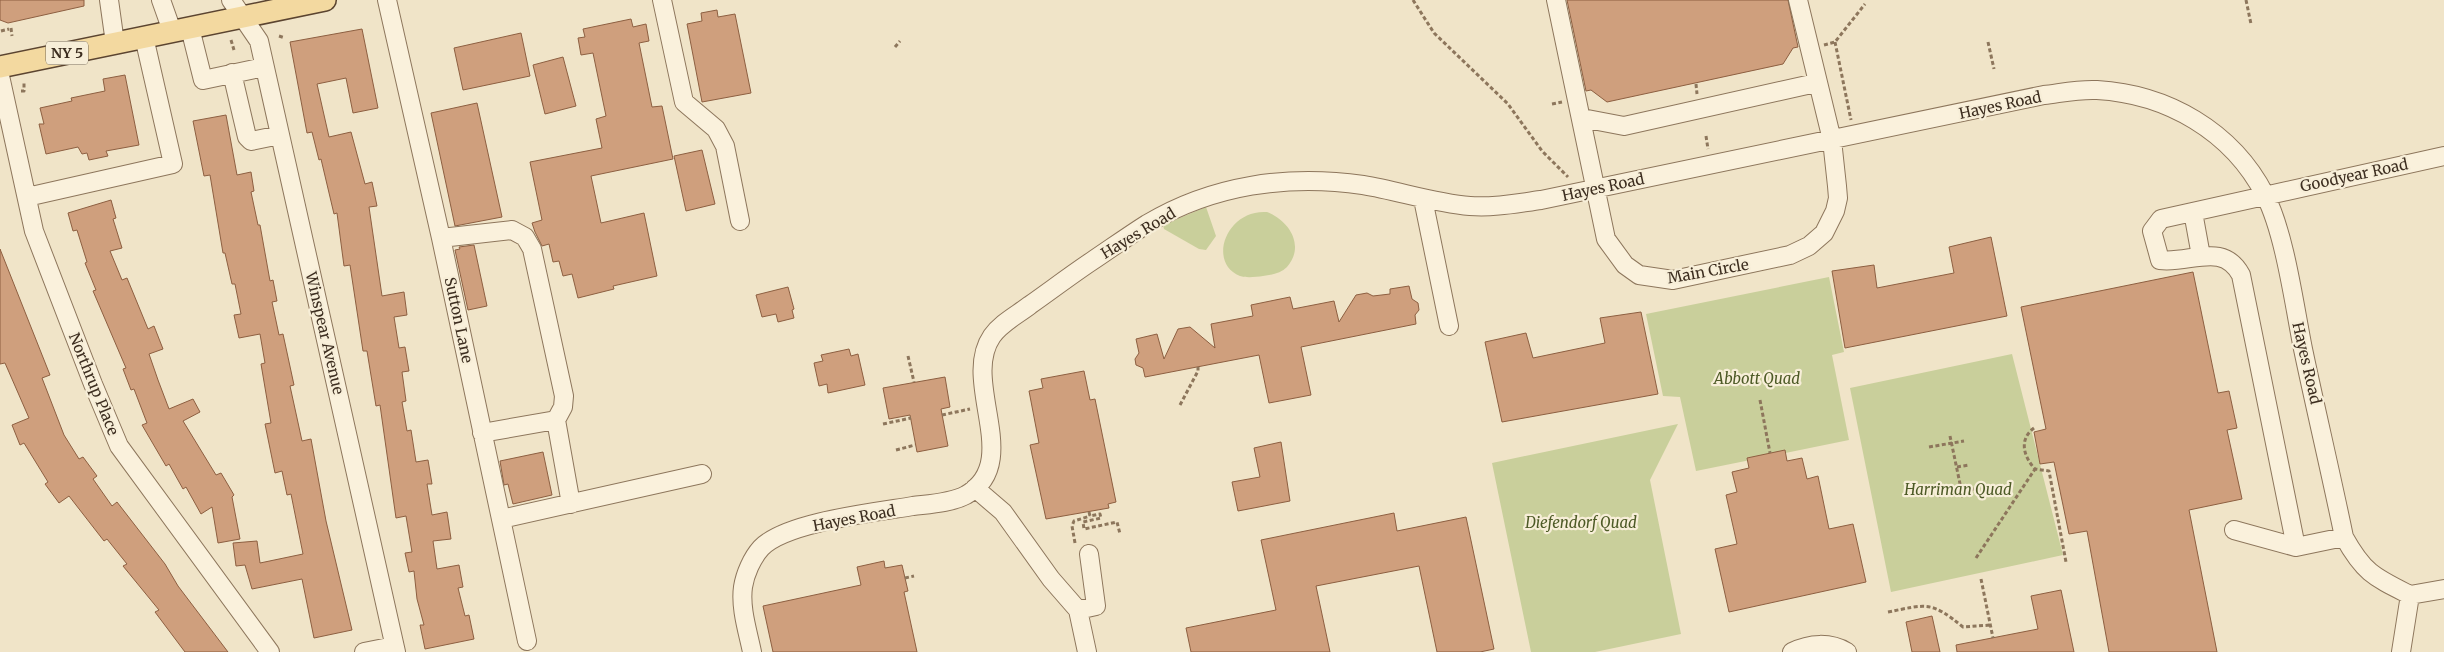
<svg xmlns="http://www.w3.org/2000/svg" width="2444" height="652" viewBox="0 0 2444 652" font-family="Merriweather,serif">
  <rect width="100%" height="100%" fill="#f0e4c8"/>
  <path fill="#c9cf9b" d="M 1206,207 L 1216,236 L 1206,250 L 1199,249 L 1164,229 L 1163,225 Z
    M 1267,212 C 1288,220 1306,245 1287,267 C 1281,273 1272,275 1263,276 C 1256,277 1246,278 1240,276 C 1207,263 1226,209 1267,212 Z
    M 1829,277 L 1844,352 L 1832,355 L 1849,440 L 1696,471 L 1680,397 L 1663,396 L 1646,314 Z
    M 2012,354 L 2063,555 L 1891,592 L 1850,388 Z
    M 1678,424 L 1650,480 L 1681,634 L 1595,652 L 1531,652 L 1492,463 Z"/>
  <path fill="#cf9f7d" stroke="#8d5f41" d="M 0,0 L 84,0 L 84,6 L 8,23 L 0,20 Z
    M 1567,0 L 1788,0 L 1798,47 L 1793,48 L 1783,64 L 1607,102 L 1591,90 L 1586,91 Z
    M 717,10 L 718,17 L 735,14 L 751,93 L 702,102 L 687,24 L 702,21 L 701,13 Z
    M 631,19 L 633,27 L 646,24 L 649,41 L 639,43 L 652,107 L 662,106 L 673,159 L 591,176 L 601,223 L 644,213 L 657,276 L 613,286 L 614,289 L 578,298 L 572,274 L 563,276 L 559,261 L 553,262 L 549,244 L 542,246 L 535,232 L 532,223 L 542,220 L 530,162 L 602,148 L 596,119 L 606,116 L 593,53 L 581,55 L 578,38 L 585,37 L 583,29 Z
    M 362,29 L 378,108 L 353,113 L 346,78 L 317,84 L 329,137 L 351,132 L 365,184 L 372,182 L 377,206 L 369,207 L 382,296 L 404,292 L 407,315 L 394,317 L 399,348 L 405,347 L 409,371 L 402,372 L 406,401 L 402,402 L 407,431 L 411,430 L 416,462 L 428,460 L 432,484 L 427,484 L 432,515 L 447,512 L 451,539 L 433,541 L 437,569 L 459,565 L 463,587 L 458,588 L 465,616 L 469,615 L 474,639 L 425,649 L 420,625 L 424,625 L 417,599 L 414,571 L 409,572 L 405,553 L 412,552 L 406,516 L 396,518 L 380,405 L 376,406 L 367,351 L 363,351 L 350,265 L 344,266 L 337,213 L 334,214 L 321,159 L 319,160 L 312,132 L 307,133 L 290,42 Z
    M 521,33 L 530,76 L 463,90 L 454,48 Z
    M 563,57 L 576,106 L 545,114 L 533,65 Z
    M 125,75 L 139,145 L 106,151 L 108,156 L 89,160 L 87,153 L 82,154 L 78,147 L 46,154 L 39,124 L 44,124 L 40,108 L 72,101 L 71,98 L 105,91 L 103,79 Z
    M 477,103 L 502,217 L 455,226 L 431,113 Z
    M 226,115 L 237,175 L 251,172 L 254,191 L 251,192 L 258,225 L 260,225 L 270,281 L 273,280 L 277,301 L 272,302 L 279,335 L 283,334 L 294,385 L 290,386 L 297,418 L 302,441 L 311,439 L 326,521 L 352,630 L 314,638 L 302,579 L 252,589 L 245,565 L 236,566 L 233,543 L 257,541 L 260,563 L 303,554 L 291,494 L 287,495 L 282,471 L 275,473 L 265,424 L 271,423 L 261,364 L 265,363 L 260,334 L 239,338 L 234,315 L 241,314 L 235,284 L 232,284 L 225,253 L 223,253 L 210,175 L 204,176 L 193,121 Z
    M 702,150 L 715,204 L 686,211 L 674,156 Z
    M 111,200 L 116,218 L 113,219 L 122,248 L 110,251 L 122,280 L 127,278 L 148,329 L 154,326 L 163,349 L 149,354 L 158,380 L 169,409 L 193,399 L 200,412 L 183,421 L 216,475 L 221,473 L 234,495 L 232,497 L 240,539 L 218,543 L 212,507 L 201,514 L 186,487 L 183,489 L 169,464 L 166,466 L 142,425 L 147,423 L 134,389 L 131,390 L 123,369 L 126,368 L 93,291 L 96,290 L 85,263 L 87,262 L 77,230 L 73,231 L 68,213 Z
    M 1991,237 L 2007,316 L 1845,348 L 1832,271 L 1874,265 L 1877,288 L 1954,273 L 1949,247 Z
    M 474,245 L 487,306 L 468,310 L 455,250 L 460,249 L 459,247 Z
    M 0,249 L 50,375 L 42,378 L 64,435 L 79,459 L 83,457 L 97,476 L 93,479 L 112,506 L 117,502 L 165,564 L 178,586 L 228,652 L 185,652 L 155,612 L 159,610 L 123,566 L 127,564 L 107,539 L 104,541 L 69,496 L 59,503 L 45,484 L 48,482 L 24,443 L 20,445 L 12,425 L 29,418 L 5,363 L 0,364 Z
    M 2193,272 L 2218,393 L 2229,391 L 2237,428 L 2227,430 L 2242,499 L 2189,510 L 2217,652 L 2109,652 L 2087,531 L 2069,534 L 2054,462 L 2040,464 L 2034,432 L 2046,429 L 2021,307 Z
    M 1409,286 L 1412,299 L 1418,303 L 1419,310 L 1415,315 L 1416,324 L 1301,347 L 1311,395 L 1269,403 L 1259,355 L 1145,377 L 1143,368 L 1136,365 L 1135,359 L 1139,353 L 1136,339 L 1157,334 L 1164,359 L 1178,329 L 1190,327 L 1215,348 L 1211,324 L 1253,316 L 1251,305 L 1290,297 L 1293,309 L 1334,301 L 1339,322 L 1356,295 L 1367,293 L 1373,296 L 1390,294 L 1390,289 Z
    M 788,287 L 794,309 L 792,310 L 794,318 L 778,322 L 776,314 L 762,317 L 756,295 Z
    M 1641,312 L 1658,394 L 1502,422 L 1485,342 L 1526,333 L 1533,358 L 1605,343 L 1600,318 Z
    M 849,349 L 851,356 L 858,354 L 865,385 L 828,393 L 827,384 L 819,386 L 814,363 L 823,361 L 821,355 Z
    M 1084,371 L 1090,400 L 1095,399 L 1116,502 L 1108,504 L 1109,508 L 1046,519 L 1030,445 L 1039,443 L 1029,391 L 1043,388 L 1041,379 Z
    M 945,377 L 950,407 L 941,409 L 948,446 L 917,452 L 910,415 L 889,419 L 883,388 Z
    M 1281,442 L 1290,501 L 1238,511 L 1232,482 L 1260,477 L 1254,448 Z
    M 1785,450 L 1787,461 L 1802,458 L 1807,479 L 1818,476 L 1829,529 L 1853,524 L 1866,582 L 1729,612 L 1715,549 L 1737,544 L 1726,495 L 1737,492 L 1732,472 L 1749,468 L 1747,458 Z
    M 543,452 L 552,495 L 513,504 L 508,484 L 504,485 L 500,461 Z
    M 1394,513 L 1397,531 L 1466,517 L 1494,649 L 1480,652 L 1437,652 L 1419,566 L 1316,586 L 1330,652 L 1191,652 L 1186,628 L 1276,610 L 1261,540 Z
    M 884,561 L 885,568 L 902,565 L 908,591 L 904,592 L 917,652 L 773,652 L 763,606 L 861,585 L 857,567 Z
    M 2061,590 L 2074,652 L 1957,652 L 1956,645 L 2038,629 L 2031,596 Z
    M 1932,616 L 1940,652 L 1912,652 L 1906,622 Z"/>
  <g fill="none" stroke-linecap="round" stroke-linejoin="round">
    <g stroke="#8d765c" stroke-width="20">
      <path id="minor" d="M 109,0 L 115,43
        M 161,0 L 172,31
        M 231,0 L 259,41 L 396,652
        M 387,0 L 441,238 L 527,641
        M 662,0 L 684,102 L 716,129 L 725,146 L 740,221
        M 1556,0 L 1606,239 L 1625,265 L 1639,275 L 1673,280 L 1790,255 L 1809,246 L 1824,233 L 1835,211 L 1838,198 L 1837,186 L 1832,140 L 1798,0
        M 190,28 L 203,80 L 264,67
        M 232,73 L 247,137 L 251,141 L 280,135
        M 0,76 L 34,231 L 93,384 L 119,446 L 270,652
        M 1582,118 L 1624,126 L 1816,83
        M 27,197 L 173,164 L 144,37
        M 1423,199 L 1449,326
        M 2193,212 L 2201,256
        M 441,238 L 512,230 L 525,237 L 532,249 L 564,396 L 563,407 L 556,420 L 571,504
        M 482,433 L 556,420
        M 975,488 L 1003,512 L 1051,579 L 1078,610 L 1087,652
        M 501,519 L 702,474
        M 2234,530 L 2296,547 L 2344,537
        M 2296,547 L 2241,275 C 2223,241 2190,264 2160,260 L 2152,231 L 2161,219 L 2444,156
        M 2410,595 L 2444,589
        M 1078,610 L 1096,606 L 1089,554
        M 364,652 L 394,646
        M 752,652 C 748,632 740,608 743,587 C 745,574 752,558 761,548 C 785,522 877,512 913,506 C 929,504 951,503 966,495 C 1024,462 960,382 992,336 C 1001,323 1017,315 1030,305 C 1050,291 1071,275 1092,261 C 1110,249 1128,236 1147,224 C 1212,185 1288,174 1363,185 C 1399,191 1434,203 1470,206 C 1494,208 1518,203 1541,200 L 2044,95 C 2061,93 2079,89 2097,90 C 2167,94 2232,131 2265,195 C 2285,234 2294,304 2303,349 C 2316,411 2331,474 2344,537 C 2364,573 2374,577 2410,595
        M 1792,652 C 1810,643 1830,642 1847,652
        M 2401,652 L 2410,595"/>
    </g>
    <g stroke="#5b4430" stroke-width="24">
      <path id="major" d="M 0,67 L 325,0"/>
    </g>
    <path stroke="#8d765c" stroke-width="3" stroke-dasharray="4 2.5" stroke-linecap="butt" d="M 1413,0 L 1434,33 L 1508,104 L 1542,151 L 1568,177
      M 2246,0 L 2251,24
      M 11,28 L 12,36
      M 1,31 L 9,29
      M 279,36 L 285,38
      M 231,40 L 234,50
      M 1835,42 L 1851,120
      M 1988,42 L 1994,69
      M 1824,45 L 1835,42 L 1865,4
      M 895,47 L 900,41
      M 1696,84 L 1697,94
      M 21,91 L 24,91 L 24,83
      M 1552,104 L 1562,102
      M 1706,136 L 1708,149
      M 908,356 L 914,382
      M 1760,400 L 1770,453
      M 1180,405 L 1198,371 L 1198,367
      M 942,415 L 970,409
      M 883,424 L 911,418
      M 2034,428 C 2019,439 2023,456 2035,469 L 2049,471 L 2066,562
      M 1950,436 L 1963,498
      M 1929,447 L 1964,441
      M 896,450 L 915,445
      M 1957,467 L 1969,465
      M 1939,496 L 1974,489
      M 1089,512 L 1090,516 L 1100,514 L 1101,518 L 1083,522 L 1084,529 L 1117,522 L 1120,534
      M 1075,543 L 1072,526 L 1074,521 L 1090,516
      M 1976,558 L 2035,469
      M 905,578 L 914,576
      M 1981,579 L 1993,638
      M 1888,612 C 1928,604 1931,601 1963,627 L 1991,625"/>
    <use href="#minor" stroke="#faf1dc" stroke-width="18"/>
    <use href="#major" stroke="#f3d9a0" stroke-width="21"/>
  </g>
  <g text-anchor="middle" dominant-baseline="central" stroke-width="4.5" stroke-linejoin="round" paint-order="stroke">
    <rect fill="#f7eed8" stroke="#756857" stroke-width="1" x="46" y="41.5" width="42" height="23" rx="4"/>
    <g font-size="14" font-weight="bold" fill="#3d2e20">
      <text x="67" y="53">NY 5</text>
    </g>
    <g font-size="15" fill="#3d2e20" stroke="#f7eed8">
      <text transform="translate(2000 105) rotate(-12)">Hayes Road</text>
      <text transform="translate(2354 175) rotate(-12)">Goodyear Road</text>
      <text transform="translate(1603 187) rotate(-12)">Hayes Road</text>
      <text transform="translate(1138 233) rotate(-31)">Hayes Road</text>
      <text transform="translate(1708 271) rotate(-10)">Main Circle</text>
      <text transform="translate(459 320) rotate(78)">Sutton Lane</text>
      <text transform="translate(325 333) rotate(77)">Winspear Avenue</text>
      <text transform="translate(2307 363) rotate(77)">Hayes Road</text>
      <text transform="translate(94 384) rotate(68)">Northrup Place</text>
      <text transform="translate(854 518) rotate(-11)">Hayes Road</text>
    </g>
    <g font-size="15" font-style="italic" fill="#4d5a26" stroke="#f7eed8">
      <text x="1757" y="378">Abbott Quad</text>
      <text x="1958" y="489">Harriman Quad</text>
      <text x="1581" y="522">Diefendorf Quad</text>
    </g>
  </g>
</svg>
